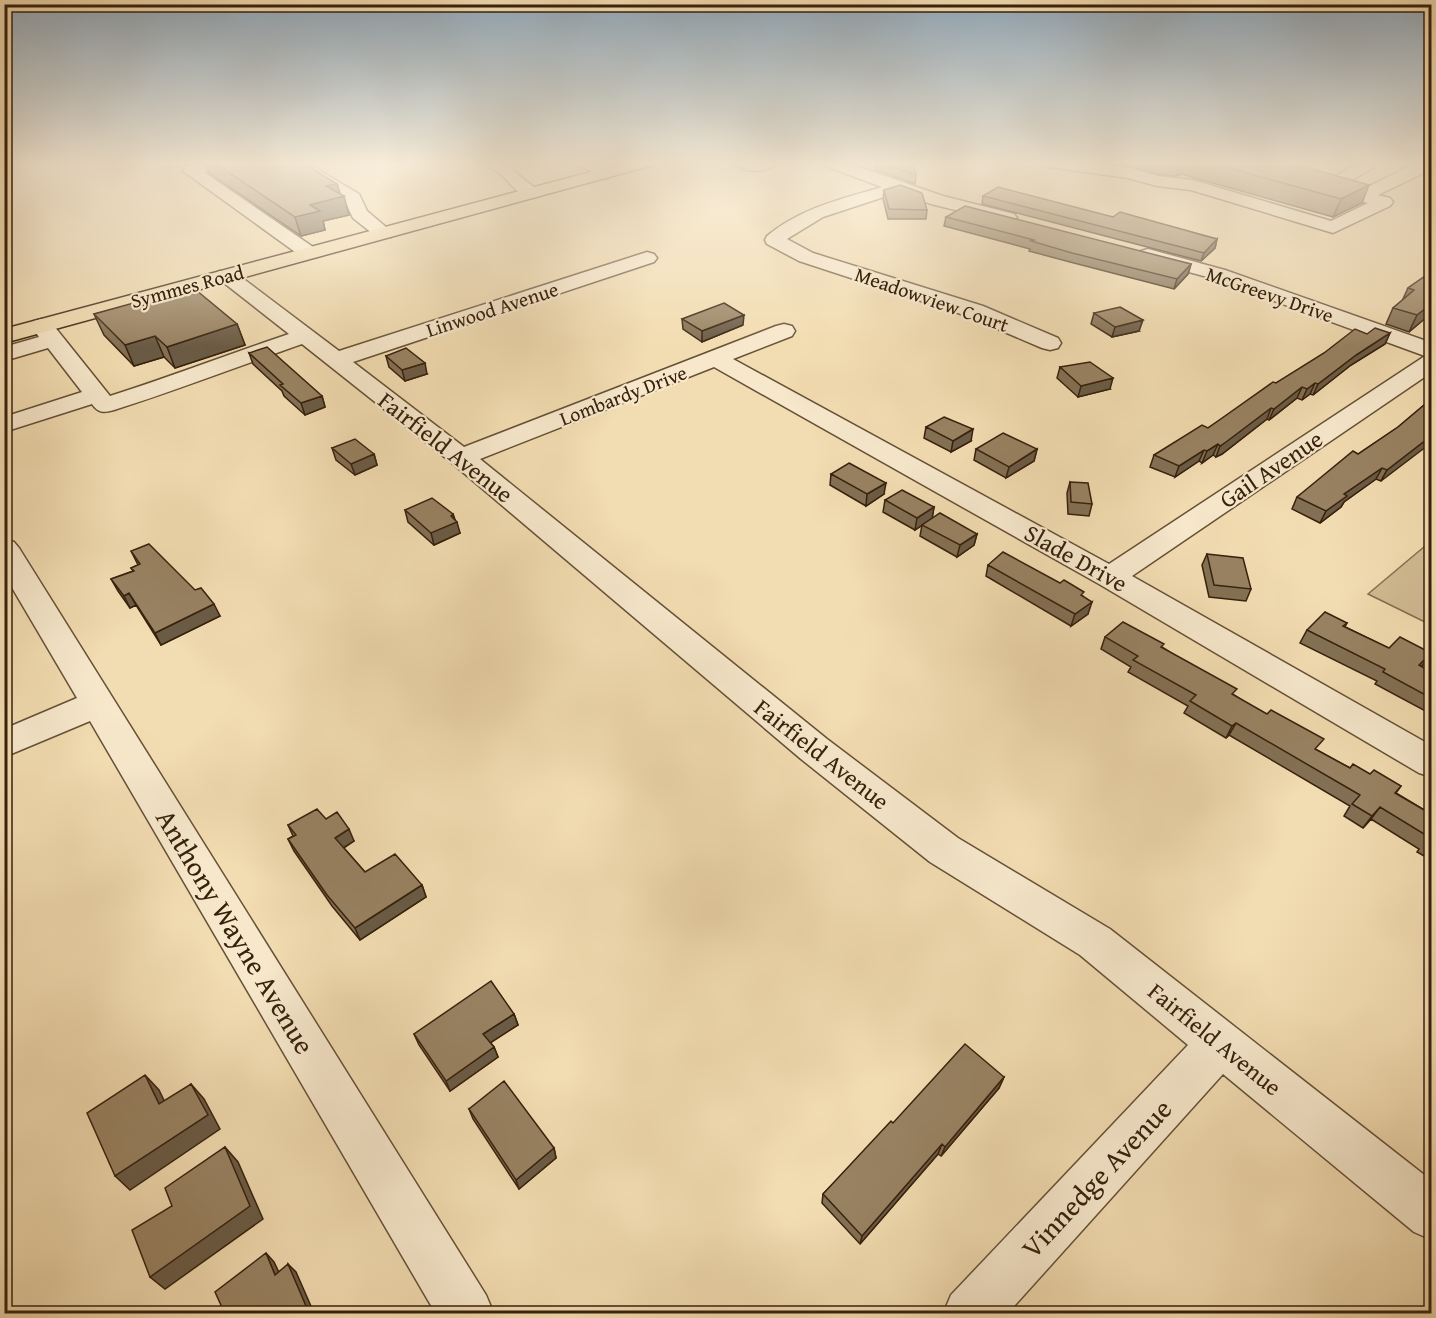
<svg xmlns="http://www.w3.org/2000/svg" width="1436" height="1318" viewBox="0 0 1436 1318" font-family="'Gentium Book Plus',serif">
  <rect width="100%" height="100%" fill="#f2dcb1"/>
  <filter id="stains"><feTurbulence type="fractalNoise" baseFrequency=".00333" numOctaves="4"/><feColorMatrix values="0 0 0 0 .2 0 0 0 0 .09 0 0 0 0 .02 0 0 0 .5 -.17"/></filter>
  <radialGradient id="worn" r=".72"><stop offset=".6" stop-color="#630" stop-opacity="0"/><stop offset="1" stop-color="#630" stop-opacity=".3"/></radialGradient>
  <path fill="#d2bc95" stroke="#846e51" stroke-width="1.5" d="M 1431,541 L 1431,625 L 1368,594 Z"/>
  <g fill="none" stroke-linecap="round" stroke-linejoin="round">
    <g stroke="#665036" stroke-width="3">
      <path id="minor" d="M 200,162 L 224,162 L 222,165 L 204,172 L 316,249 L 319,253 L 316,257 L 302,257 L 183,171 L 185,167 Z
        M 285,162 L 305,162 L 359,194 L 367,211 L 393,233 L 391,237 L 377,237 L 353,218 L 345,201 Z
        M 484,162 C 507,162 506,162 521,177 C 527,183 535,186 540,193 L 537,197 C 520,201 512,183 500,174 C 495,170 488,168 484,162 Z
        M 575,162 C 590,162 605,161 615,173 L 607,178 L 577,165 Z
        M 732,162 L 778,162 C 767,174 743,174 732,162 Z
        M 821,162 L 845,162 L 943,196 L 1014,214 L 1017,218 L 1014,222 L 1008,223 L 931,204 L 899,192 L 823,217 L 787,239 L 813,253 L 983,306 L 1058,338 L 1061,343 L 1058,348 L 1050,350 L 1042,348 L 967,316 L 799,261 L 767,244 L 765,240 L 767,236 C 801,208 841,199 882,187 L 823,165 Z
        M 1041,162 L 1086,162 L 1130,168 L 1158,176 L 1193,180 L 1331,221 L 1368,203 L 1316,188 L 1313,184 L 1316,180 L 1327,180 L 1362,162 L 1383,162 L 1343,185 L 1361,190 L 1419,162 L 1432,162 L 1432,169 L 1378,195 L 1390,198 L 1393,202 L 1390,206 L 1333,233 L 1191,190 L 1157,186 L 1128,178 L 1049,167 Z
        M 1148,249 L 1225,270 L 1432,343 L 1432,372 L 1132,576 L 1432,746 L 1432,777 L 1419,773 L 1099,584 L 714,367 L 480,459 L 827,739 L 958,838 L 1110,929 L 1432,1181 L 1432,1240 L 1414,1232 L 1223,1074 L 1007,1314 L 943,1314 L 951,1295 L 1188,1045 L 1080,955 L 930,862 L 801,759 L 452,463 L 302,344 C 239,366 177,390 114,410 C 104,413 98,413 92,404 L 4,432 L 4,417 L 82,392 L 48,348 L 4,361 L 4,347 L 39,337 L 31,326 L 34,321 L 42,319 L 50,321 L 110,396 C 170,377 229,354 289,334 L 219,279 L 216,275 L 219,271 L 233,271 L 339,351 L 647,252 L 654,254 L 657,258 L 654,262 L 353,362 L 464,447 L 776,326 L 784,324 L 792,326 L 795,331 L 792,336 L 733,359 L 1109,564 L 1425,356 L 1211,278 L 1141,259 L 1138,255 L 1141,251 Z
        M 4,539 L 14,542 L 19,548 L 486,1295 L 494,1314 L 436,1314 L 90,721 L 4,757 L 4,729 L 77,698 L 4,574 Z"/>
    </g>
    <g stroke="#37210d" stroke-width="3">
      <path id="major" d="M 628,162 L 655,162 L 653,165 L 4,343 L 4,329 Z"/>
    </g>
    <use href="#minor" fill="#f7e8cc" fill-rule="evenodd"/>
    <use href="#major" fill="#f2dcb1" fill-rule="evenodd"/>
  </g>
  <path fill="#837054" stroke="#37210d" stroke-width="1.5" d="M 205,162 L 243,162 L 337,184 L 340,194 L 349,215 L 323,221 L 325,230 L 301,236 L 209,173 Z
    M 874,162 L 914,162 L 913,166 L 916,175 L 915,184 L 876,170 Z
    M 1118,162 L 1288,162 L 1362,203 L 1333,217 L 1181,174 L 1176,176 L 1158,174 L 1118,163 Z
    M 884,190 L 927,210 L 926,219 L 888,219 L 883,199 Z
    M 983,196 L 1113,217 L 1217,239 L 1215,248 L 1201,261 L 982,204 Z
    M 946,217 L 1191,264 L 1188,274 L 1174,289 L 1070,262 L 1029,251 L 1030,249 L 944,226 Z
    M 1431,272 L 1431,315 L 1429,315 L 1409,332 L 1386,324 L 1393,308 L 1402,301 L 1408,288 Z
    M 141,306 L 237,324 L 245,345 L 175,368 L 164,357 L 134,366 L 104,335 L 94,314 Z
    M 1094,313 L 1139,331 L 1112,337 L 1091,324 Z
    M 682,319 L 743,325 L 702,342 L 683,329 Z
    M 1390,333 L 1385,344 L 1351,365 L 1313,395 L 1310,394 L 1302,400 L 1297,398 L 1269,420 L 1267,419 L 1222,454 L 1216,457 L 1213,455 L 1202,463 L 1199,461 L 1175,477 L 1150,467 L 1154,455 L 1208,428 L 1276,383 Z
    M 249,353 L 322,396 L 325,407 L 305,415 L 284,396 L 282,391 L 253,364 Z
    M 386,356 L 427,374 L 405,381 L 389,367 Z
    M 1060,367 L 1110,389 L 1078,397 L 1057,378 Z
    M 1424,405 L 1381,481 L 1376,479 L 1344,502 L 1341,507 L 1320,523 L 1292,509 L 1297,497 L 1358,454 L 1398,427 Z
    M 926,427 L 971,441 L 951,452 L 924,438 Z
    M 332,448 L 374,454 L 377,465 L 355,475 L 336,460 Z
    M 976,449 L 1037,449 L 1034,461 L 1006,478 L 974,460 Z
    M 831,474 L 884,494 L 866,506 L 830,485 Z
    M 1070,482 L 1092,504 L 1089,516 L 1068,514 L 1067,493 Z
    M 885,500 L 934,507 L 932,518 L 977,534 L 974,545 L 957,557 L 920,536 L 922,525 L 915,530 L 883,512 Z
    M 405,510 L 453,514 L 460,533 L 434,545 L 408,522 Z
    M 131,551 L 220,616 L 161,645 L 136,605 L 130,608 L 118,591 L 111,579 L 133,571 L 131,568 L 138,565 Z
    M 1207,554 L 1251,589 L 1246,601 L 1209,597 L 1202,565 Z
    M 988,565 L 1083,596 L 1088,614 L 1071,626 L 986,576 Z
    M 1347,623 L 1345,627 L 1423,665 L 1421,667 L 1431,672 L 1431,714 L 1375,684 L 1377,681 L 1300,643 L 1307,630 Z
    M 1105,637 L 1162,647 L 1317,750 L 1350,768 L 1370,774 L 1401,786 L 1396,793 L 1431,814 L 1431,860 L 1417,852 L 1419,849 L 1371,819 L 1363,828 L 1344,816 L 1350,806 L 1229,735 L 1226,738 L 1184,713 L 1188,706 L 1128,672 L 1131,667 L 1101,649 Z
    M 326,819 L 354,841 L 344,848 L 365,872 L 422,885 L 426,897 L 360,940 L 332,906 L 294,851 L 288,839 L 293,836 L 288,825 Z
    M 514,1014 L 518,1025 L 490,1042 L 494,1047 L 498,1057 L 450,1091 L 419,1045 L 414,1034 Z
    M 1004,1077 L 999,1088 L 941,1156 L 938,1154 L 860,1244 L 822,1203 L 823,1194 L 893,1123 Z
    M 469,1109 L 554,1148 L 556,1158 L 519,1189 L 473,1119 Z"/>
  <path fill="#6a5b45" stroke="#37210d" stroke-width="1.5" d="M 129,162 L 154,162 L 131,167 Z
    M 1180,162 L 1184,162 L 1181,174 L 1176,176 Z
    M 337,184 L 341,197 L 344,196 L 349,215 L 323,221 L 325,230 L 301,236 L 295,217 L 310,205 L 326,186 Z
    M 1369,185 L 1362,203 L 1333,217 L 1341,199 Z
    M 1217,239 L 1215,248 L 1201,261 L 1204,253 Z
    M 1191,264 L 1188,274 L 1174,289 L 1177,279 Z
    M 1431,304 L 1431,310 L 1429,315 L 1409,332 L 1417,315 Z
    M 744,315 L 743,325 L 702,342 L 702,331 Z
    M 1143,320 L 1139,331 L 1112,337 L 1115,327 Z
    M 237,324 L 245,345 L 175,368 L 167,347 Z
    M 1390,333 L 1385,344 L 1351,365 L 1313,395 L 1318,384 L 1356,355 Z
    M 155,336 L 164,357 L 134,366 L 125,345 Z
    M 425,363 L 427,374 L 405,381 L 402,370 Z
    M 1113,378 L 1110,389 L 1078,397 L 1081,386 Z
    M 1315,383 L 1310,394 L 1302,400 L 1307,389 Z
    M 1302,387 L 1297,398 L 1269,420 L 1274,409 Z
    M 322,396 L 325,407 L 305,415 L 301,403 Z
    M 1271,408 L 1267,419 L 1222,454 L 1216,457 L 1220,446 Z
    M 973,429 L 971,441 L 951,452 L 953,441 Z
    M 1431,436 L 1431,443 L 1381,481 L 1387,470 Z
    M 1218,444 L 1213,455 L 1202,463 L 1207,451 Z
    M 1037,449 L 1034,461 L 1006,478 L 1009,467 Z
    M 1204,450 L 1199,461 L 1175,477 L 1179,466 Z
    M 374,454 L 377,465 L 355,475 L 351,464 Z
    M 1382,468 L 1376,479 L 1344,502 L 1341,507 L 1320,523 L 1326,511 L 1344,494 Z
    M 886,483 L 884,494 L 866,506 L 867,494 Z
    M 934,507 L 932,519 L 915,530 L 917,518 Z
    M 453,514 L 455,522 L 457,522 L 460,533 L 434,545 L 431,533 Z
    M 977,534 L 974,545 L 957,557 L 960,545 Z
    M 129,593 L 136,605 L 130,608 L 124,596 Z
    M 1092,602 L 1088,614 L 1071,626 L 1075,614 Z
    M 214,604 L 220,616 L 161,645 L 155,633 Z
    M 1431,653 L 1423,665 L 1411,678 L 1419,665 Z
    M 1236,723 L 1229,735 L 1226,738 L 1232,726 Z
    M 1380,807 L 1371,819 L 1363,828 L 1372,816 Z
    M 349,829 L 354,841 L 340,850 L 335,838 Z
    M 422,885 L 426,897 L 360,940 L 355,928 Z
    M 514,1014 L 518,1025 L 487,1045 L 483,1034 Z
    M 494,1047 L 498,1057 L 450,1091 L 446,1081 Z
    M 145,1075 L 159,1090 L 173,1119 L 159,1104 Z
    M 1004,1077 L 999,1088 L 941,1156 L 945,1147 Z
    M 191,1084 L 204,1099 L 220,1129 L 130,1190 L 115,1176 Z
    M 942,1144 L 938,1154 L 860,1244 L 862,1236 Z
    M 225,1147 L 238,1162 L 263,1219 L 165,1289 L 150,1277 Z
    M 554,1148 L 556,1158 L 519,1189 L 516,1180 Z
    M 266,1253 L 274,1262 L 284,1283 L 275,1275 Z
    M 288,1264 L 296,1272 L 314,1313 L 294,1314 Z"/>
  <path fill="#988262" stroke="#37210d" stroke-width="1.5" d="M 213,162 L 302,162 L 337,184 L 326,186 L 344,196 L 310,205 L 320,211 L 295,217 Z
    M 879,162 L 912,162 L 916,175 Z
    M 1207,162 L 1288,162 L 1369,185 L 1341,199 Z
    M 900,185 L 922,193 L 927,210 L 889,209 L 884,190 Z
    M 998,187 L 1113,217 L 1120,212 L 1217,239 L 1204,253 L 983,196 Z
    M 965,206 L 1191,264 L 1177,279 L 1072,253 L 1031,241 L 1034,240 L 946,217 Z
    M 1431,272 L 1431,304 L 1417,315 L 1393,308 L 1414,290 L 1408,288 Z
    M 196,290 L 237,324 L 167,347 L 155,336 L 125,345 L 94,314 L 137,302 L 141,306 Z
    M 724,303 L 744,315 L 702,331 L 682,319 Z
    M 1120,307 L 1143,320 L 1115,327 L 1094,313 Z
    M 1375,328 L 1390,333 L 1356,355 L 1318,384 L 1315,383 L 1307,389 L 1302,387 L 1274,409 L 1271,408 L 1226,442 L 1220,446 L 1218,444 L 1207,451 L 1204,450 L 1179,466 L 1154,455 L 1202,425 L 1208,428 L 1273,382 L 1276,383 L 1324,353 L 1355,329 L 1367,334 Z
    M 267,347 L 322,396 L 301,403 L 280,385 L 283,384 L 249,353 Z
    M 406,348 L 425,363 L 402,370 L 386,356 Z
    M 1090,362 L 1113,378 L 1081,386 L 1060,367 Z
    M 1424,405 L 1431,408 L 1431,436 L 1387,470 L 1382,468 L 1344,494 L 1347,496 L 1326,511 L 1297,497 L 1353,451 L 1358,454 L 1398,427 Z
    M 944,417 L 973,429 L 953,441 L 926,427 Z
    M 1003,433 L 1037,449 L 1009,467 L 976,449 Z
    M 355,439 L 374,454 L 351,464 L 332,448 Z
    M 849,463 L 886,483 L 867,494 L 831,474 Z
    M 1070,482 L 1088,483 L 1092,504 L 1071,502 Z
    M 902,490 L 934,507 L 917,518 L 885,500 Z
    M 432,498 L 453,514 L 451,516 L 457,522 L 431,533 L 405,510 Z
    M 940,513 L 977,534 L 960,545 L 922,525 Z
    M 149,544 L 195,590 L 201,588 L 214,604 L 155,633 L 129,593 L 124,596 L 111,579 L 134,571 L 131,568 L 140,564 L 131,551 Z
    M 1003,552 L 1060,583 L 1064,580 L 1084,592 L 1081,595 L 1092,602 L 1075,614 L 988,565 Z
    M 1207,554 L 1243,558 L 1251,589 L 1214,585 Z
    M 1325,612 L 1347,623 L 1343,626 L 1389,648 L 1400,637 L 1431,653 L 1419,665 L 1431,672 L 1431,698 L 1383,672 L 1385,669 L 1307,630 Z
    M 1123,622 L 1164,644 L 1161,647 L 1237,689 L 1232,694 L 1267,714 L 1271,710 L 1324,739 L 1315,749 L 1350,768 L 1353,764 L 1370,774 L 1374,770 L 1401,786 L 1395,793 L 1431,814 L 1431,843 L 1427,840 L 1429,837 L 1380,807 L 1372,816 L 1352,804 L 1360,795 L 1236,723 L 1232,726 L 1190,701 L 1196,695 L 1133,660 L 1138,656 L 1105,637 Z
    M 317,809 L 326,819 L 337,812 L 349,829 L 335,838 L 365,872 L 395,854 L 422,885 L 355,928 L 327,895 L 288,839 L 296,835 L 288,825 Z
    M 491,981 L 514,1014 L 483,1034 L 494,1047 L 446,1081 L 414,1034 Z
    M 965,1044 L 1004,1077 L 945,1147 L 942,1144 L 862,1236 L 823,1194 L 891,1121 L 893,1123 Z
    M 145,1075 L 159,1104 L 191,1084 L 208,1115 L 115,1176 L 87,1113 Z
    M 504,1081 L 554,1148 L 516,1180 L 469,1109 Z
    M 225,1147 L 250,1206 L 150,1277 L 132,1230 L 172,1206 L 165,1188 Z
    M 266,1253 L 275,1275 L 288,1264 L 306,1306 L 294,1314 L 225,1314 L 215,1292 Z"/>
  <linearGradient id="sky" x2="0" y2="1"><stop stop-color="#92aabc"/><stop offset="0.47" stop-color="#f9efdc"/><stop offset="1" stop-color="#f9efdc" stop-opacity="0"/></linearGradient>
  <rect width="1436" height="347" fill="url(#sky)"/>
  <g text-anchor="middle" dominant-baseline="central" stroke-width="4.5" stroke-linejoin="round" paint-order="stroke">
    <g font-size="20" fill="#37210d" stroke="#f7e8cc">
      <text transform="translate(187 286) rotate(-15)">Symmes Road</text>
      <text transform="translate(1270 294) rotate(19)">McGreevy Drive</text>
      <text transform="translate(932 299) rotate(19)">Meadowview Court</text>
      <text transform="translate(492 309) rotate(-18)">Linwood Avenue</text>
      <text transform="translate(623 395) rotate(-21)">Lombardy Drive</text>
    </g>
    <g font-size="24" fill="#37210d" stroke="#f7e8cc">
      <text transform="translate(446 447) rotate(38)">Fairfield Avenue</text>
      <text transform="translate(1271 469) rotate(-34)">Gail Avenue</text>
      <text transform="translate(1076 558) rotate(29)">Slade Drive</text>
      <text transform="translate(822 754) rotate(38)">Fairfield Avenue</text>
      <text transform="translate(1215 1039) rotate(39)">Fairfield Avenue</text>
    </g>
    <g font-size="28" fill="#37210d" stroke="#f7e8cc">
      <text transform="translate(236 931) rotate(59)">Anthony Wayne Avenue</text>
      <text transform="translate(1096 1178) rotate(-47)">Vinnedge Avenue</text>
    </g>
  </g>
  <rect width="1436" height="1318" fill="none" stroke="#f2dcb1" stroke-width="24"/>
  <rect x="6" y="6" width="1424" height="1306" fill="none" stroke="#37210d" stroke-width="3"/>
  <rect x="12" y="12" width="1412" height="1294" fill="none" stroke="#37210d" stroke-width="1.5"/>
  <rect width="100%" height="100%" filter="url(#stains)"/>
  <rect width="100%" height="100%" fill="url(#worn)"/>
</svg>
